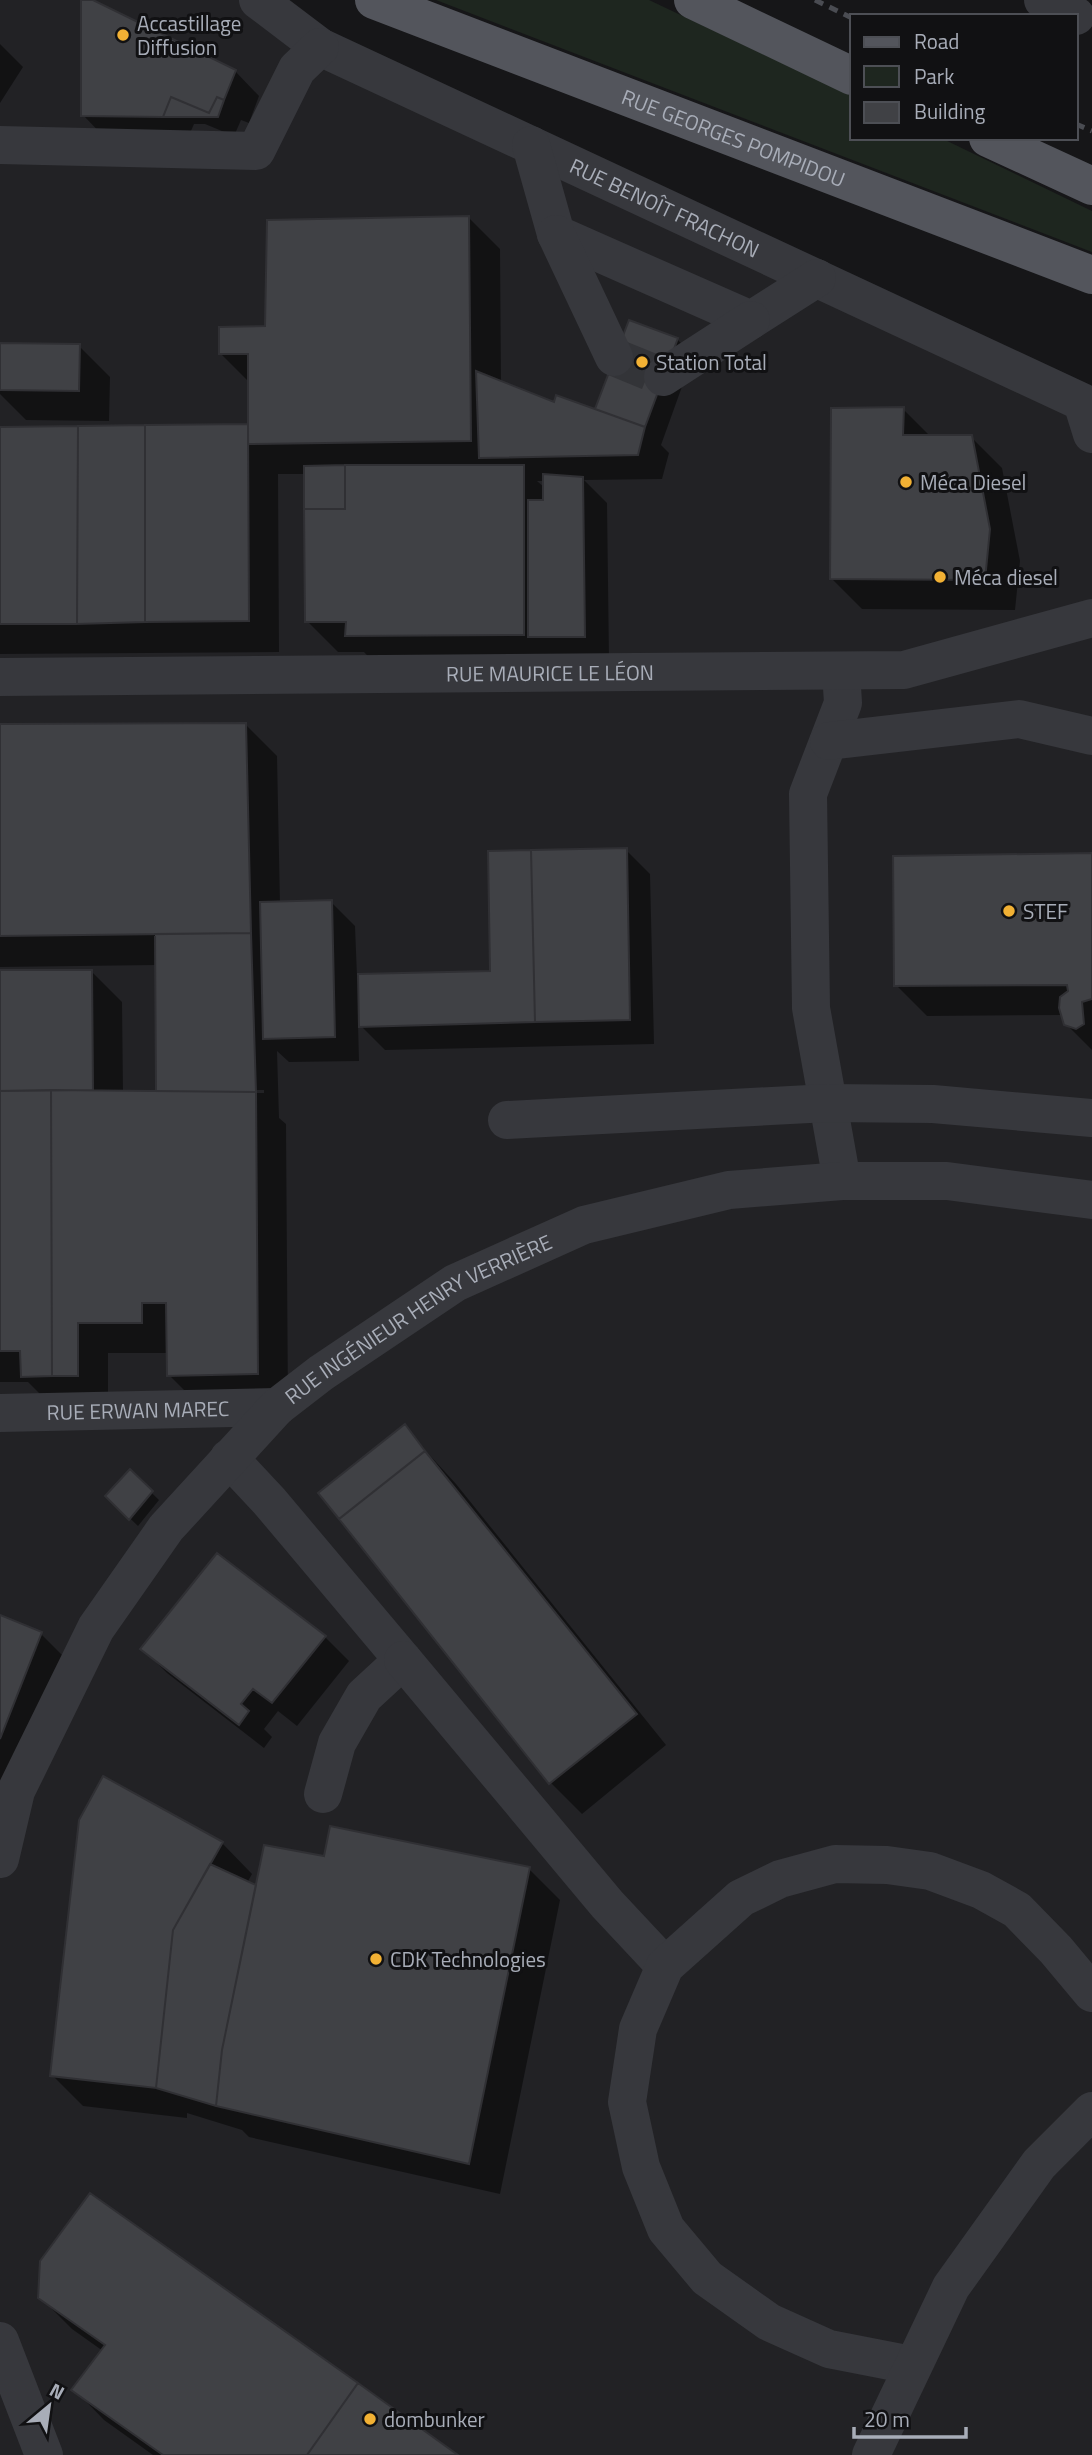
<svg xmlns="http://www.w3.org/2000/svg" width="1092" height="2455" viewBox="0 0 1092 2455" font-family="'Titillium Web',sans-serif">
  <rect width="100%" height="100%" fill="#161618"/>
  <path fill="#222225" d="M 0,0 L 258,0 L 1092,406 L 1092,2455 L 0,2455 Z"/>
  <path fill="#1e261f" d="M 436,0 L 649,0 L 852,96 L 852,138 L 941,138 L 1092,211 L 1092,252 Z"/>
  <path fill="#0007" fill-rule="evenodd" d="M 83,0 L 235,71 L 259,96 L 249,123 L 241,120 L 234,136 L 205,124 L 194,124 L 187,140 L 107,140 L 83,115 ZM 215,92 L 224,101 L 224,102 L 215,98 Z
    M 0,44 L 23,67 L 0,103 Z
    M 469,218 L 500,249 L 501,382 L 555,404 L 602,413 L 597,408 L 677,339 L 693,356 L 661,445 L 669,453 L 662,479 L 584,480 L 607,503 L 609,660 L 378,667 L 364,652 L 338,652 L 307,621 L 306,474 L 278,474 L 279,652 L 0,654 L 0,428 L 250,426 L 249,382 L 221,354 ZM 537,481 L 545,481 L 545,488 Z
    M 0,345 L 79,346 L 110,377 L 109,421 L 26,420 L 0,394 Z
    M 903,409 L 931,437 L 971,437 L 1002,468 L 1020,561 L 1015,610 L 862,609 L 831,578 Z
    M 246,725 L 277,756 L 280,904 L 331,902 L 355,926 L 357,976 L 492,973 L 626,850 L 650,874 L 654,1044 L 385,1050 L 358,1023 L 359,1061 L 289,1062 L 277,1051 L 279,1118 L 286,1124 L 288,1404 L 200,1406 L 169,1375 L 168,1353 L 108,1353 L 108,1406 L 53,1407 L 28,1382 L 0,1382 L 0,972 L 91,971 L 122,1002 L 123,1092 L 158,1093 L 157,965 L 0,967 L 0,726 ZM 172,1089 L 264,1090 L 264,1093 L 172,1093 Z
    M 1092,855 L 1092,1050 L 1066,1024 L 1063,1015 L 927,1016 L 896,985 Z
    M 404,1427 L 456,1484 L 666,1745 L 582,1814 L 551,1783 L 321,1493 Z
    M 130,1472 L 159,1500 L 138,1526 L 107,1496 Z
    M 0,1617 L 41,1634 L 72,1665 L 0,1787 Z
    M 325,1637 L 349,1661 L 297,1726 L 278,1711 L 264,1729 L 272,1737 L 264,1748 L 167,1673 L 143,1649 Z
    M 222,1843 L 252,1874 L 247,1883 L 255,1887 L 325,1858 L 529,1869 L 560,1900 L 500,2194 L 249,2137 L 242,2130 L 187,2113 L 187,2118 L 83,2106 L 52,2075 Z
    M 40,2297 L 454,2455 L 153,2455 L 104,2420 L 74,2389 L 103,2351 L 72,2329 Z"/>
  <path fill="#404145" stroke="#303034" stroke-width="2" d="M 81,0 L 93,0 L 236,70 L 224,100 L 217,97 L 209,113 L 171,97 L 163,117 L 81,116 Z
    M 171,97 L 209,113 L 217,97 L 224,100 L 218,117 L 163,117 Z
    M 469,216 L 471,441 L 248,444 L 248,354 L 219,354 L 219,327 L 265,326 L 267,220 Z
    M 629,320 L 678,338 L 645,427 L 595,409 Z
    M 0,343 L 80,344 L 79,391 L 0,390 Z
    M 476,371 L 554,402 L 556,395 L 645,427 L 638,455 L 479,458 Z
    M 904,407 L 903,435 L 972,435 L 990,529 L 985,580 L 830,579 L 831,408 Z
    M 248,424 L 249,621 L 145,622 L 145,425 Z
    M 145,425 L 145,622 L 77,624 L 78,426 Z
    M 78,426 L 77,624 L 0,624 L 0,427 Z
    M 345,465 L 345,509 L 304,509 L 304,466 Z
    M 345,465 L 524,465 L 524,635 L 345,636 L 346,622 L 305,622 L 304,509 L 345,509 Z
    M 543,474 L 583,477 L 585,637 L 528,637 L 528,500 L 543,500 Z
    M 246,723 L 251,933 L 0,936 L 0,724 Z
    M 627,848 L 630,1020 L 535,1022 L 531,850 Z
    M 531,850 L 535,1022 L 359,1027 L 358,974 L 490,971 L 488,851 Z
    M 1092,853 L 1092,999 L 1082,1002 L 1084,1024 L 1076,1029 L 1064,1025 L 1059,1008 L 1060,997 L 1068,991 L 1067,985 L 894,986 L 893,856 Z
    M 332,900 L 335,1037 L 263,1039 L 260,902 Z
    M 251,933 L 256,1092 L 156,1091 L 155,934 Z
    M 0,970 L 92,970 L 93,1090 L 0,1091 Z
    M 51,1090 L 256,1092 L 258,1374 L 167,1376 L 166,1303 L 142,1303 L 142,1323 L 78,1323 L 78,1376 L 52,1376 Z
    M 51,1090 L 52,1376 L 21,1377 L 20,1351 L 0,1351 L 0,1091 Z
    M 405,1424 L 425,1451 L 339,1519 L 318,1493 Z
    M 425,1451 L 637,1714 L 549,1784 L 339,1519 Z
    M 130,1469 L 153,1491 L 129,1520 L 105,1496 Z
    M 217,1553 L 326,1636 L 272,1703 L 253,1689 L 241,1704 L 249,1711 L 239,1725 L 140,1649 Z
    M 0,1615 L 42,1632 L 0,1739 Z
    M 103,1776 L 223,1842 L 173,1930 L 156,2088 L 50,2076 L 79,1820 Z
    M 330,1826 L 530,1867 L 469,2164 L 216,2106 L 222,2050 L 264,1845 L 324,1856 Z
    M 210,1864 L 256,1885 L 222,2050 L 216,2106 L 156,2088 L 173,1930 Z
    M 90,2193 L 358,2383 L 307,2455 L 163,2455 L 71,2390 L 105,2345 L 38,2298 L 40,2261 Z
    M 358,2383 L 458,2455 L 307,2455 Z"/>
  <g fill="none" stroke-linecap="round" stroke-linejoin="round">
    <path stroke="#333438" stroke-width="38" stroke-dasharray="38 19" stroke-linecap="butt" d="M 614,357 L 663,377"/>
    <g stroke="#37383d" stroke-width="38">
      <path id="s1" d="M 258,0 L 320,47 L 1082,402 L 1092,434"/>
      <path d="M 1043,0 L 1076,16"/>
      <path d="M 0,145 L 256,151 L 297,69 L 320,47"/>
      <path d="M 531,145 L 556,234 L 751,320 L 817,278"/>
      <path d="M 556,234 L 614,357"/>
      <path d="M 663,377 L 751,320"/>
      <path d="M 841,671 L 843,703 L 808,794 L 811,1008 L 842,1181"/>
      <path id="s2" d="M 0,677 L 904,670 L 1092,618"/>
      <path d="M 829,741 L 1019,719 L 1092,736"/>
      <path d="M 507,1120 L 828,1103 L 933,1104 L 1092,1118"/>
      <path id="s3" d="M 0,1413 L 277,1407"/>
      <path d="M 229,1458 L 270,1502 L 403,1660 L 364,1696 L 337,1743 L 323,1794"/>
      <path d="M 403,1660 L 607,1904 L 665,1966"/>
      <path id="s4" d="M 0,1859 L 16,1791 L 96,1628 L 166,1528 L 277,1407 L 321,1373 L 455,1283 L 584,1225 L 729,1190 L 842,1181 L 947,1181 L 1092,1200"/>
      <path d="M 0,2341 L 44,2455"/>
      <path d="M 911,2365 L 829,2349 L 769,2322 L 707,2278 L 666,2229 L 641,2167 L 627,2102 L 638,2029 L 665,1966 L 741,1898 L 780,1879 L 835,1864 L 887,1865 L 930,1871 L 981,1890 L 1017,1910 L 1056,1950 L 1092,1993"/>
      <path d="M 871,2455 L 951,2287 L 1039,2164 L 1092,2111"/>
    </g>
    <g stroke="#53555c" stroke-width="38">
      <path id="s5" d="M 374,0 L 1092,275"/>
      <path d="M 693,0 L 852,76"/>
      <path d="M 988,138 L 1092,186"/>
    </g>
    <path stroke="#4a4c52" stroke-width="5" stroke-dasharray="9 7" stroke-linecap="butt" d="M 815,0 L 852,18
      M 1076,124 L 1092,131"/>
  </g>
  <g fill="#f2b134" stroke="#111113" stroke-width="2.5">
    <circle cx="123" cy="35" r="7"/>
    <circle cx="642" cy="362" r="7"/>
    <circle cx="906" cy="482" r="7"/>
    <circle cx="940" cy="577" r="7"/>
    <circle cx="1009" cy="911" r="7"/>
    <circle cx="376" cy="1959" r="7"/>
    <circle cx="370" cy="2419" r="7"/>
  </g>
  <g text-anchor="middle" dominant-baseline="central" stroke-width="6" stroke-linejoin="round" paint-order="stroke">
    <g font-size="21" fill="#a8adb8" stroke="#111113" text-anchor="start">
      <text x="137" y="23">Accastillage<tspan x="137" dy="24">Diffusion</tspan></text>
      <text x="656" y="362">Station Total</text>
      <text x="920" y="482">Méca Diesel</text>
      <text x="954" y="577">Méca diesel</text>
      <text x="1023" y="911">STEF</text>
      <text x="390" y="1959">CDK Technologies</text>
      <text x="384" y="2419">dombunker</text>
    </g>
    <g font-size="21" fill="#a8adb8" stroke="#111113">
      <text stroke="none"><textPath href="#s5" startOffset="385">RUE GEORGES POMPIDOU</textPath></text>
      <text stroke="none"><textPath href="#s1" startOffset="458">RUE BENOÎT FRACHON</textPath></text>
      <text stroke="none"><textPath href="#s2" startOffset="550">RUE MAURICE LE LÉON</textPath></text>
      <text stroke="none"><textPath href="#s4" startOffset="705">RUE INGÉNIEUR HENRY VERRIÈRE</textPath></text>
      <text stroke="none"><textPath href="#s3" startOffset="138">RUE ERWAN MAREC</textPath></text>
    </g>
  </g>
  <rect x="850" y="14" width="228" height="126" fill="#111113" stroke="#4d4f55" stroke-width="2"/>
  <rect x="864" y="37" width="35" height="10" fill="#53555c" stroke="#4d4f55" stroke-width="2"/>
  <text x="914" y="49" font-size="21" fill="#a8adb8">Road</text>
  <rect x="864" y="66" width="35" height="21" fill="#1e261f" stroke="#4d4f55" stroke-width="2"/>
  <text x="914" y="84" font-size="21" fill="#a8adb8">Park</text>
  <rect x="864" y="102" width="35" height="21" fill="#404145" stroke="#4d4f55" stroke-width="2"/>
  <text x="914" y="119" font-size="21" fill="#a8adb8">Building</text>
  <g transform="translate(49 2406) rotate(29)" stroke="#111113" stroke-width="5" paint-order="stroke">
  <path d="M0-5L12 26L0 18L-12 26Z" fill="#a8adb8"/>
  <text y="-10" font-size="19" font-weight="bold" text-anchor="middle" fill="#a8adb8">N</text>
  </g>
  <path d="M854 2427v10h112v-10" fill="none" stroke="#a8adb8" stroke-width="3.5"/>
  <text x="864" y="2427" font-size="21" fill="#a8adb8" stroke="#111113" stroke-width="5" paint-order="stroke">20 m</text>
</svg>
